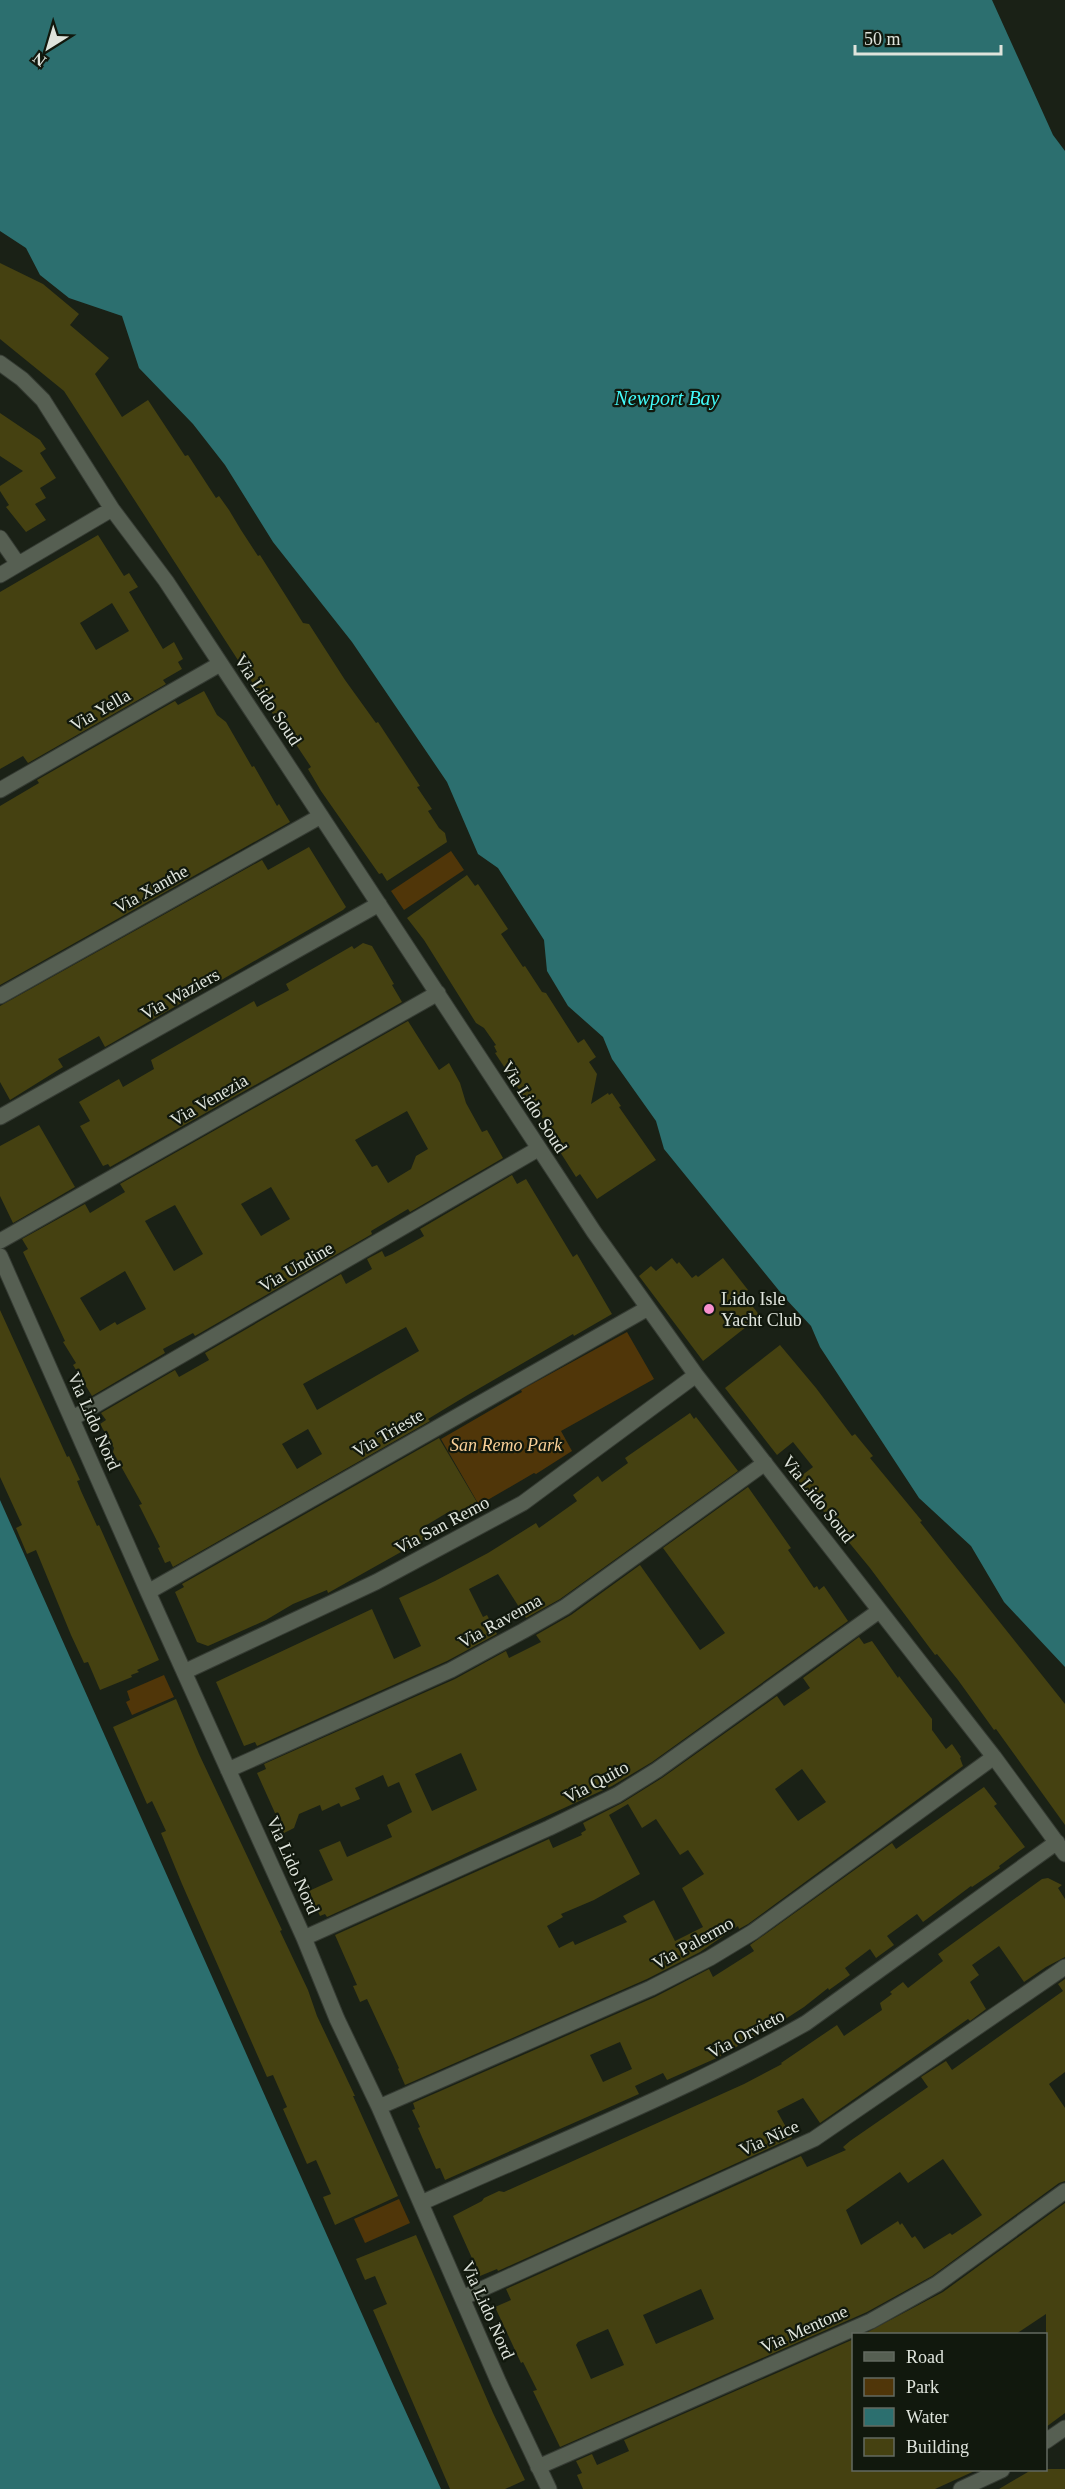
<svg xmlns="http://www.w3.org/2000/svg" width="1065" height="2489" viewBox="0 0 1065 2489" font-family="'Times New Roman',serif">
  <rect width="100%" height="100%" fill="#1a2116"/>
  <path fill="#503609" d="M 451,851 L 464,870 L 404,910 L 391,891 Z
    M 627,1332 L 654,1379 L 561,1431 L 572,1451 L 536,1474 L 534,1473 L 479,1505 L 441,1439 L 522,1392 L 521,1390 Z
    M 164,1675 L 174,1697 L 132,1715 L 126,1702 L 130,1700 L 127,1691 Z
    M 399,2199 L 410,2223 L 365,2243 L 354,2219 Z"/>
  <path fill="#2c6f6f" d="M 0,0 L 992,0 L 1053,135 L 1065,151 L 1065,1667 L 1004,1602 L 971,1546 L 919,1498 L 820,1347 L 811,1326 L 785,1298 L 664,1149 L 656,1121 L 612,1059 L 603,1037 L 568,1006 L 547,971 L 544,940 L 498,868 L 478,854 L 447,782 L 352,642 L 273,542 L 225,465 L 193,424 L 139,368 L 122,316 L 69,298 L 40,275 L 26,248 L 0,231 Z
    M 0,1500 L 394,2386 L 441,2489 L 0,2489 Z"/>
  <path fill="#454111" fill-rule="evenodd" d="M 0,263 L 43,284 L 79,314 L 70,325 L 109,358 L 95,374 L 122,417 L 148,400 L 185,456 L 188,455 L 216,498 L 219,496 L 229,510 L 241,530 L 258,556 L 260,555 L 303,623 L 309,624 L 345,680 L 376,723 L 378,722 L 420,786 L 417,787 L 432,809 L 428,811 L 439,828 L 445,833 L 447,842 L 387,881 L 382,873 L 379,874 L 321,791 L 308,769 L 311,767 L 293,740 L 291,742 L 64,391 L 0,339 Z
    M 0,413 L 40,440 L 46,449 L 40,453 L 56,478 L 40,488 L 46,498 L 35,504 L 46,520 L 26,532 L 6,507 L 9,505 L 0,491 L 0,486 L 23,471 L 0,456 Z
    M 98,535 L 124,576 L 129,573 L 138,587 L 129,592 L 163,649 L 174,642 L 183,659 L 178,662 L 182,669 L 163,680 L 166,684 L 28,763 L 23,756 L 0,769 L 0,592 ZM 112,603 L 129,631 L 96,650 L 80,623 Z
    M 204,691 L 217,715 L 226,722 L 252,767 L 254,766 L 277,806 L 279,804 L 290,822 L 0,985 L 0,806 L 39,783 L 37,780 L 175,701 L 178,705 Z
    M 309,847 L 346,907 L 343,910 L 105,1047 L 99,1036 L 58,1059 L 63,1067 L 10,1100 L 0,1082 L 0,1006 L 262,860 L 268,870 Z
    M 467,875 L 475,886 L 478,884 L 508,929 L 501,934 L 523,967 L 525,966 L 542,992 L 546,993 L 578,1043 L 584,1039 L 596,1057 L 589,1062 L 597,1074 L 591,1104 L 608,1093 L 609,1095 L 612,1093 L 621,1106 L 619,1107 L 656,1160 L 597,1199 L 580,1174 L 576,1177 L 548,1133 L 551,1131 L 531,1101 L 528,1103 L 495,1053 L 497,1052 L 494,1046 L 496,1045 L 484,1028 L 476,1023 L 424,940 L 407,918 Z
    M 363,943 L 372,946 L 394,984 L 392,985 L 402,1002 L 110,1167 L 108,1164 L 103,1166 L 80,1126 L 90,1121 L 79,1102 L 119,1079 L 123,1087 L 154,1069 L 151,1060 L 254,1001 L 257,1007 L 289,990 L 286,984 L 352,946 L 354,949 Z
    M 408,1021 L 439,1070 L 449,1063 L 460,1083 L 466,1103 L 482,1132 L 487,1130 L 503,1158 L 410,1212 L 408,1209 L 371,1231 L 372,1234 L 195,1336 L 193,1333 L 163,1349 L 165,1353 L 92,1396 L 73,1365 L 76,1363 L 63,1342 L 65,1341 L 23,1252 L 28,1249 L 22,1239 L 85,1204 L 90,1213 L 125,1192 L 120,1184 ZM 407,1111 L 428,1149 L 416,1156 L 411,1169 L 388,1183 L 377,1165 L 372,1167 L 355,1140 ZM 271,1187 L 290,1219 L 261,1236 L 241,1204 ZM 175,1205 L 203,1254 L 174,1271 L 145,1221 ZM 125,1271 L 146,1309 L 117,1325 L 115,1322 L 100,1331 L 80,1298 Z
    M 39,1125 L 75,1187 L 13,1223 L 0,1196 L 0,1146 Z
    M 512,1175 L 517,1184 L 526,1179 L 573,1257 L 577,1254 L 612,1314 L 574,1336 L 573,1334 L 466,1396 L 428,1419 L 430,1421 L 173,1567 L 170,1561 L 165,1563 L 158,1548 L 160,1547 L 139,1505 L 142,1504 L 113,1452 L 114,1448 L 100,1424 L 106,1420 L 101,1413 L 175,1370 L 179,1377 L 209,1360 L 205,1353 L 341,1274 L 346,1284 L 372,1269 L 367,1259 L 382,1251 L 385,1257 L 392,1254 L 424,1236 L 420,1229 ZM 406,1327 L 419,1351 L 317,1410 L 303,1384 ZM 308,1429 L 322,1454 L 297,1469 L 282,1444 Z
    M 672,1258 L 677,1264 L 679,1262 L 692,1278 L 696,1275 L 698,1277 L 723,1258 L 748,1290 L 743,1294 L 760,1316 L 703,1361 L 639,1276 L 651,1266 L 656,1271 Z
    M 0,1310 L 67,1457 L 69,1456 L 80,1480 L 77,1481 L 81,1491 L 97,1526 L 99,1525 L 159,1660 L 137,1670 L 139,1672 L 131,1675 L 132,1677 L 100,1690 L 88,1662 L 84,1663 L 71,1635 L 36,1550 L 27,1554 L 16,1528 L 22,1525 L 0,1477 Z
    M 780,1345 L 816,1388 L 852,1436 L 855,1434 L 873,1456 L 870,1458 L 922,1521 L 920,1522 L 1065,1704 L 1065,1825 L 996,1729 L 994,1730 L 958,1680 L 937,1654 L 935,1655 L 870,1568 L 797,1479 L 813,1467 L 793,1442 L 777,1455 L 725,1388 Z
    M 690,1413 L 694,1419 L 696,1417 L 738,1471 L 560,1599 L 526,1618 L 498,1574 L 469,1589 L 483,1617 L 487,1615 L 497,1634 L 447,1661 L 257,1746 L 255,1742 L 244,1746 L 216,1682 L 372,1609 L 394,1659 L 421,1646 L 399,1598 L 435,1581 L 488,1553 L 536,1523 L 539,1528 L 577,1501 L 573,1495 L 598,1476 L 602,1482 L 628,1463 L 625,1458 Z
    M 439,1438 L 478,1504 L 454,1518 L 450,1511 L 420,1529 L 426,1538 L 328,1593 L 327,1590 L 293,1604 L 266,1620 L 208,1646 L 197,1642 L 175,1592 L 184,1587 L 182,1584 Z
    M 748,1487 L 791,1548 L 788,1550 L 814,1588 L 817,1586 L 819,1590 L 824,1586 L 848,1621 L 652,1762 L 612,1786 L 327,1917 L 325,1914 L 320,1916 L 309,1891 L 333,1880 L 319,1850 L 340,1841 L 347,1857 L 392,1837 L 387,1825 L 412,1812 L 399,1782 L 388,1787 L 383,1775 L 355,1788 L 360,1799 L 341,1807 L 339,1803 L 322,1811 L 320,1805 L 299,1814 L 294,1828 L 284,1833 L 257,1773 L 266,1769 L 264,1764 L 455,1679 L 506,1651 L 509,1658 L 541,1642 L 536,1635 L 571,1615 L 640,1565 L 700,1650 L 725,1633 L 663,1548 ZM 461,1753 L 477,1790 L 432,1811 L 415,1774 Z
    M 859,1637 L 864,1644 L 872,1641 L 898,1678 L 899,1676 L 932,1719 L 932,1730 L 946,1749 L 952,1744 L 961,1757 L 960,1758 L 963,1766 L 748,1924 L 739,1929 L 738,1926 L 700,1952 L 647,1979 L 405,2085 L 398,2069 L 399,2068 L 367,1999 L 360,2002 L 353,1986 L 357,1985 L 335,1935 L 549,1839 L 553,1848 L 582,1835 L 581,1833 L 586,1830 L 583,1823 L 622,1803 L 662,1778 L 777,1696 L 784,1706 L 810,1688 L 803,1678 ZM 802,1769 L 826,1802 L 798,1821 L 775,1789 ZM 628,1804 L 642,1828 L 656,1819 L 680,1855 L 688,1850 L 704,1874 L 682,1888 L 703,1927 L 675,1941 L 654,1900 L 623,1916 L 627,1922 L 575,1945 L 573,1941 L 559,1948 L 547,1926 L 563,1917 L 561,1914 L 594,1900 L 640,1874 L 609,1815 Z
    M 176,1699 L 199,1754 L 282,1930 L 280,1931 L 308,1990 L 317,2016 L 355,2096 L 353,2096 L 398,2196 L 335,2225 L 323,2197 L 331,2194 L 316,2160 L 307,2164 L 283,2109 L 287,2107 L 273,2075 L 267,2077 L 182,1884 L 161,1833 L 166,1831 L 152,1801 L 147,1804 L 113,1727 Z
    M 984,1787 L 997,1804 L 994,1806 L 1025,1847 L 999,1866 L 1000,1868 L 972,1887 L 971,1886 L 923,1922 L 917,1914 L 887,1936 L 894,1945 L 876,1958 L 870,1949 L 845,1968 L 850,1975 L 829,1990 L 828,1988 L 804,2007 L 770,2029 L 737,2044 L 738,2046 L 719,2057 L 667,2080 L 663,2073 L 635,2086 L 639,2094 L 445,2180 L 440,2168 L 436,2169 L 418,2128 L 420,2127 L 412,2110 L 415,2109 L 413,2103 L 655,1997 L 709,1969 L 713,1977 L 754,1951 L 750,1945 L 892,1843 L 896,1849 ZM 620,2042 L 632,2069 L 603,2082 L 590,2055 Z
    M 1048,1878 L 1062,1885 L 1058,1888 L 1065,1899 L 1065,1957 L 1046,1967 L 1024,1982 L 999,1946 L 972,1965 L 979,1975 L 970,1982 L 986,2009 L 970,2021 L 968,2019 L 820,2123 L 803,2098 L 777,2111 L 792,2138 L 498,2271 L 497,2269 L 480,2276 L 453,2216 L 482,2201 L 484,2198 L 499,2191 L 504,2192 L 744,2084 L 782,2064 L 781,2063 L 837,2025 L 844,2036 L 882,2010 L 880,2003 L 892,1994 L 890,1992 L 903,1982 L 908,1988 L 943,1961 L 938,1954 L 1042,1879 Z
    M 1065,1979 L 1065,2072 L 1049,2084 L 1065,2108 L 1065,2181 L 1059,2183 L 932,2276 L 867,2312 L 560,2447 L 533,2391 L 537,2390 L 523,2362 L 521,2363 L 495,2307 L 511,2300 L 506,2289 L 801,2156 L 807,2167 L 846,2150 L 843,2147 L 850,2141 L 928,2087 L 921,2077 L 946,2061 L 952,2070 L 1063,1991 L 1058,1984 ZM 943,2159 L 982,2215 L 952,2235 L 950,2233 L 924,2249 L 915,2236 L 912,2238 L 902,2223 L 900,2225 L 898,2221 L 861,2245 L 846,2210 L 900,2172 L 908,2183 ZM 701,2289 L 714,2319 L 656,2344 L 643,2315 ZM 608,2329 L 624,2365 L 591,2379 L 576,2345 L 578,2342 Z
    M 1065,2203 L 1065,2413 L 1046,2427 L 1046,2314 L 1016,2334 L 864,2334 L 943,2292 Z
    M 416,2235 L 493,2413 L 525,2480 L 505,2489 L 450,2489 L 373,2310 L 387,2304 L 375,2276 L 365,2280 L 356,2259 Z
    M 854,2339 L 854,2469 L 979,2469 L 935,2489 L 583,2489 L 577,2475 L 582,2473 L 576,2461 L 592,2454 L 597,2465 L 629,2451 L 624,2440 Z
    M 1033,2469 L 1065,2469 L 1065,2489 L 999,2489 Z"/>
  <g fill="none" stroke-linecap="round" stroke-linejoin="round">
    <g stroke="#353b33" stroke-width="17">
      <path id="minor" d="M 0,363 L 22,379 L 43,400 L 112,509 L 166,581 L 273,743 L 594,1232 L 696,1375 L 994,1757 L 1065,1854
        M 0,538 L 18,564
        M 0,575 L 112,509
        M 0,790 L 220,664
        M 0,996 L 321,816
        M 0,1117 L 379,904
        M 0,1241 L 438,993
        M 0,1256 L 148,1592 L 304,1938 L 337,2019 L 379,2107 L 499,2383 L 549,2489
        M 73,1418 L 538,1149
        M 148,1592 L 648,1308
        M 184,1672 L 376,1582 L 523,1503 L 696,1375
        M 228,1770 L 451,1670 L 523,1631 L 565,1607 L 765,1463
        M 304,1938 L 549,1828 L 617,1795 L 657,1770 L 879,1611
        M 379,2107 L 651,1988 L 710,1958 L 753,1932 L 994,1757
        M 421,2203 C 550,2145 683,2093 806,2023 L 1057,1842
        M 462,2298 L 814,2139 L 1065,1967
        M 1046,2441 L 1065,2428
        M 538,2467 L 871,2321 L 937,2284 L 1065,2191
        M 961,2489 L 1002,2470"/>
    </g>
    <use href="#minor" stroke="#565f52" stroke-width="15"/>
  </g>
  <circle fill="#f790cd" stroke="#11180d" stroke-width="2" cx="709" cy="1309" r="6"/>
  <g text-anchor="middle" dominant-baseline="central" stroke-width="4.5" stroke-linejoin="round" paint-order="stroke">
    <g font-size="18" fill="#dfe4dc" stroke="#11180d">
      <text transform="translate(268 700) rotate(56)">Via Lido Soud</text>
      <text transform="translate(100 710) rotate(-30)">Via Yella</text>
      <text transform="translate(151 889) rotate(-29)">Via Xanthe</text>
      <text transform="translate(180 994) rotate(-29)">Via Waziers</text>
      <text transform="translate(209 1100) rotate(-30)">Via Venezia</text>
      <text transform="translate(534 1107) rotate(57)">Via Lido Soud</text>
      <text transform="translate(296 1267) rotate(-30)">Via Undine</text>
      <text transform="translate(94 1421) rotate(66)">Via Lido Nord</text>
      <text transform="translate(388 1433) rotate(-30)">Via Trieste</text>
      <text transform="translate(818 1499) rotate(52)">Via Lido Soud</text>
      <text transform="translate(442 1525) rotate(-28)">Via San Remo</text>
      <text transform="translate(500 1621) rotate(-29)">Via Ravenna</text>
      <text transform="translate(596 1782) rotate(-28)">Via Quito</text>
      <text transform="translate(293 1865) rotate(66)">Via Lido Nord</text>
      <text transform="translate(693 1943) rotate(-29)">Via Palermo</text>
      <text transform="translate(746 2034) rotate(-28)">Via Orvieto</text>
      <text transform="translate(769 2138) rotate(-24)">Via Nice</text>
      <text transform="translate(488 2310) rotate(66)">Via Lido Nord</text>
      <text transform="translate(804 2329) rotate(-24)">Via Mentone</text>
    </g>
    <g font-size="18" fill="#dfe4dc" stroke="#11180d" text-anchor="start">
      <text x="721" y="1299">Lido Isle<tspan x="721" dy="21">Yacht Club</tspan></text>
    </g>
    <g font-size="18" font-style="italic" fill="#f8cf97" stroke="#11180d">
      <text x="506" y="1445">San Remo Park</text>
    </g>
    <g font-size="20" font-style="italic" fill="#42fafa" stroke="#11180d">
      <text x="667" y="398">Newport Bay</text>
    </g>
  </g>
  <rect x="852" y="2333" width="195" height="138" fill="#11180d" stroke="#636a60" stroke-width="1.5"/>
  <rect x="864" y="2352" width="30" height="9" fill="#565f52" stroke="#636a60" stroke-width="1.5"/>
  <text x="906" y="2363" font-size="18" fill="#dfe4dc">Road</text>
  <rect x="864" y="2378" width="30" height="18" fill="#503609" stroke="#636a60" stroke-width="1.5"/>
  <text x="906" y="2393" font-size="18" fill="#dfe4dc">Park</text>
  <rect x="864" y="2408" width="30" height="18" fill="#2c6f6f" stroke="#636a60" stroke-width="1.5"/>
  <text x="906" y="2423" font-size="18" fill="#dfe4dc">Water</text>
  <rect x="864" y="2438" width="30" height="18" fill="#454111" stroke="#636a60" stroke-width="1.5"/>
  <text x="906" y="2453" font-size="18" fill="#dfe4dc">Building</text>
  <g transform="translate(48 48) rotate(217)" stroke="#11180d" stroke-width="4.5" paint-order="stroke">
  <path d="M0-4.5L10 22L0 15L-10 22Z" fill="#dfe4dc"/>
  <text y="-9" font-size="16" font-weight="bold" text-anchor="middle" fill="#dfe4dc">N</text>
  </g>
  <path d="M855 45v9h146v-9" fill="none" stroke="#dfe4dc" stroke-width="3"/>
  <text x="864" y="45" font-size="18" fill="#dfe4dc" stroke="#11180d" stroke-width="4.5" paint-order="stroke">50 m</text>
</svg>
